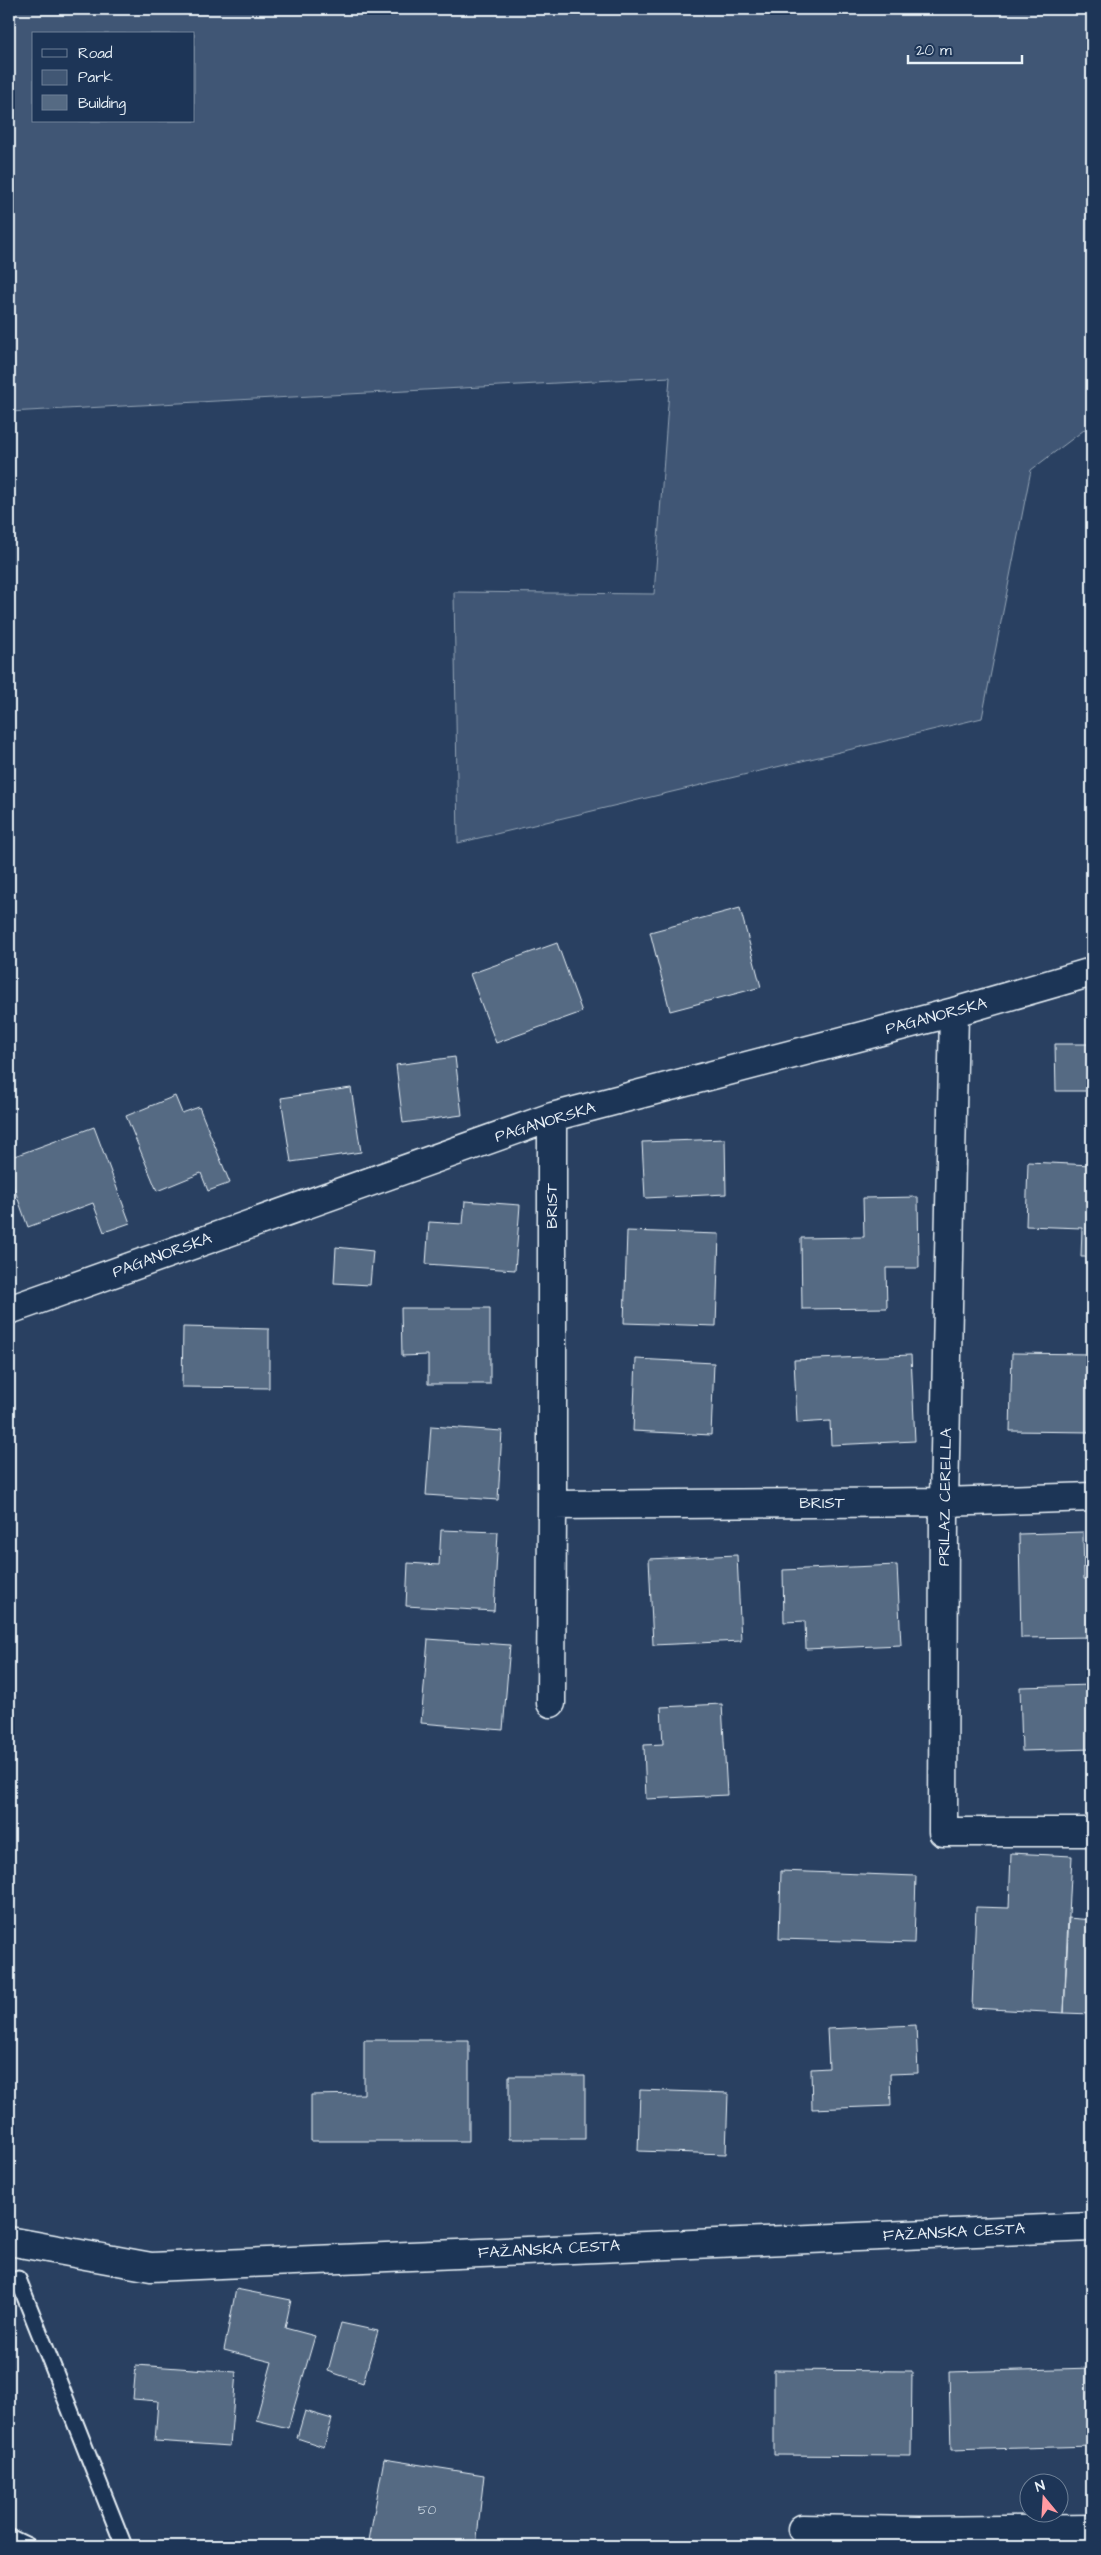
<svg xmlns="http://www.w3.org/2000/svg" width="1101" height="2555" viewBox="0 0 1101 2555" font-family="'Architects Daughter',sans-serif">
  <rect width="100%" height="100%" fill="#294061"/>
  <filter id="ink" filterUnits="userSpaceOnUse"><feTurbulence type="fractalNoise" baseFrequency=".02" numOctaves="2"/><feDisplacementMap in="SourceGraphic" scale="10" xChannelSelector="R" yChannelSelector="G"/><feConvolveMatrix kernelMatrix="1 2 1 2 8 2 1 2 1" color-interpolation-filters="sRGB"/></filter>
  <g filter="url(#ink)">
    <path fill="#415774" stroke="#94a4b6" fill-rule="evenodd" d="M 9,9 L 1092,9 L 1092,424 L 1031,470 L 982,718 L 458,843 L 454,592 L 654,594 L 670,377 L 9,412 ZM 34,34 L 194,34 L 194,121 L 34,121 Z"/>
    <path fill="#556a83" stroke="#e8f1f8" d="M 740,908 L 761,987 L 670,1011 L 650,932 Z
      M 557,943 L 582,1012 L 496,1043 L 470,974 Z
      M 1055,1044 L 1092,1044 L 1092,1091 L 1056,1091 Z
      M 455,1057 L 462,1115 L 403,1123 L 396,1065 Z
      M 351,1088 L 361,1152 L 291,1162 L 281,1098 Z
      M 175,1096 L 182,1113 L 199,1107 L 230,1183 L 208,1191 L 201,1173 L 157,1191 L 126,1116 Z
      M 94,1127 L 130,1223 L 104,1232 L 93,1203 L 28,1227 L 9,1174 L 9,1158 Z
      M 725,1139 L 726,1194 L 645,1198 L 642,1142 Z
      M 1028,1162 L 1092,1165 L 1092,1257 L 1081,1257 L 1082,1228 L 1026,1226 Z
      M 918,1197 L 919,1268 L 886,1268 L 887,1308 L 802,1309 L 801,1238 L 864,1237 L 863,1198 Z
      M 465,1201 L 520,1205 L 515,1270 L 426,1264 L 429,1222 L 463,1224 Z
      M 627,1231 L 719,1234 L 716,1326 L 624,1323 Z
      M 336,1247 L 373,1251 L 370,1285 L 334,1283 Z
      M 401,1308 L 490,1308 L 490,1384 L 428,1384 L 428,1355 L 402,1356 Z
      M 183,1327 L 269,1329 L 269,1388 L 182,1387 Z
      M 1012,1353 L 1092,1354 L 1092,1432 L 1010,1431 Z
      M 911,1355 L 915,1441 L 831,1445 L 830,1421 L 797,1423 L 794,1360 Z
      M 636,1359 L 714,1363 L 711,1435 L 633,1431 Z
      M 431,1426 L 502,1431 L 498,1500 L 426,1495 Z
      M 441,1530 L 498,1532 L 494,1611 L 406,1606 L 408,1563 L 439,1565 Z
      M 1083,1532 L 1084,1579 L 1092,1579 L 1092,1637 L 1021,1638 L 1019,1534 Z
      M 737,1555 L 741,1641 L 653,1645 L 649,1559 Z
      M 897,1565 L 901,1645 L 806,1649 L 805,1621 L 784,1622 L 783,1570 Z
      M 428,1639 L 510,1645 L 503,1730 L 421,1723 Z
      M 1092,1685 L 1092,1749 L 1022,1751 L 1020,1687 Z
      M 722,1704 L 727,1795 L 646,1799 L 644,1745 L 663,1744 L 661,1707 Z
      M 1011,1853 L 1072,1856 L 1064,2013 L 972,2008 L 976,1907 L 1009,1908 Z
      M 781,1871 L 916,1876 L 914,1943 L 779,1939 Z
      M 1068,1918 L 1092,1920 L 1092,2014 L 1064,2013 Z
      M 916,2025 L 918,2073 L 890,2074 L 891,2106 L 812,2109 L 811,2069 L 829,2068 L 827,2029 Z
      M 364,2040 L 469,2040 L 469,2141 L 311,2141 L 311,2095 L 364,2094 Z
      M 509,2076 L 585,2076 L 585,2139 L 509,2139 Z
      M 640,2090 L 728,2093 L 726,2154 L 638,2151 Z
      M 236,2289 L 291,2300 L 285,2328 L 315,2336 L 288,2428 L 256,2420 L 272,2362 L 224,2350 Z
      M 341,2323 L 378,2331 L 363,2383 L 328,2371 Z
      M 136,2365 L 236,2372 L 230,2446 L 155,2441 L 158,2401 L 133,2399 Z
      M 1092,2368 L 1092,2446 L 951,2450 L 949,2372 Z
      M 774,2370 L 912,2371 L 911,2456 L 774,2455 Z
      M 305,2411 L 332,2419 L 324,2447 L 297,2438 Z
      M 384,2459 L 484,2475 L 476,2546 L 368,2546 Z"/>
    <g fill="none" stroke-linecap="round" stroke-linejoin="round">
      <g stroke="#e8f1f8" stroke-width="19">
        <path id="lane" d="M 18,2279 L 124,2546
          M 9,2537 L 28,2546"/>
      </g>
      <g stroke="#e8f1f8" stroke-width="31">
        <path id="street" d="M 954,1012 L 944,1502 L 943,1832 L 1092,1832
          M 552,1117 L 552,1505 L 944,1502 L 1092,1497
          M 9,1310 L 552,1117 L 954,1012 L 1092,972
          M 551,1703 L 552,1505
          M 802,2529 L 920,2531 L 920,2546
          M 920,2531 L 1092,2529"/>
      </g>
      <g stroke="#e8f1f8" stroke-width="31">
        <path id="secondary" d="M 9,2241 L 151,2267 L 1092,2227"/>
      </g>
      <use href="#lane" stroke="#1d3557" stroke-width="15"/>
      <use href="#street" stroke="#1d3557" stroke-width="28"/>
      <use href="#secondary" stroke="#1d3557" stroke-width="28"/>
    </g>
  </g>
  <g text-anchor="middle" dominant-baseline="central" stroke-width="4.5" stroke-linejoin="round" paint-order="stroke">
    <g font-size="14" fill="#c3cfdb">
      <text x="427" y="2510">50</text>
    </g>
    <g font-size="16" fill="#e8f1f8" stroke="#1d3557">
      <text transform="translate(936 1016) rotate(-15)">PAGANORSKA</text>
      <text transform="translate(545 1122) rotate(-17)">PAGANORSKA</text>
      <text transform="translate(552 1206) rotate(-90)">BRIST</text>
      <text transform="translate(162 1255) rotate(-20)">PAGANORSKA</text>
      <text transform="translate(945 1497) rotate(-89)">PRILAZ CERELLA</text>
      <text x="822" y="1503">BRIST</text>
      <text transform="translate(954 2232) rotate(-3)">FAŽANSKA CESTA</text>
      <text transform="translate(549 2249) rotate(-3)">FAŽANSKA CESTA</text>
    </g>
  </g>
  <rect width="1101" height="2555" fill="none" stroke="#1d3557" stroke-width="30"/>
  <rect x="15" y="15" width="1071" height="2525" fill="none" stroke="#e8f1f8" stroke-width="2" filter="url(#ink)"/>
  <rect x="32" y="32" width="162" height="90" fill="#1d3557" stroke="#6e8097"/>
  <rect x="42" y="49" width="25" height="8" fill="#1d3557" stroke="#6e8097"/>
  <text x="78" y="58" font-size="15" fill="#e8f1f8">Road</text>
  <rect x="42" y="70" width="25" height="15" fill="#415774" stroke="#6e8097"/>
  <text x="78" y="82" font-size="15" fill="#e8f1f8">Park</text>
  <rect x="42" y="95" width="25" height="15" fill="#556a83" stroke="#6e8097"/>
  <text x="78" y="108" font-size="15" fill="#e8f1f8">Building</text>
  <g transform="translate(1044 2498) rotate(342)"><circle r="24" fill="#1d3557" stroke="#6e8097"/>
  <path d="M0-4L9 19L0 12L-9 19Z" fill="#ff9aa2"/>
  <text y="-8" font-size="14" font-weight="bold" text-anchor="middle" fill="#e8f1f8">N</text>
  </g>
  <path d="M908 55v8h114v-8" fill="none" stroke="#e8f1f8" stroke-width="2.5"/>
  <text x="916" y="55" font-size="15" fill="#e8f1f8" stroke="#1d3557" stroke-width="4" paint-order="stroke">20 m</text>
</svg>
